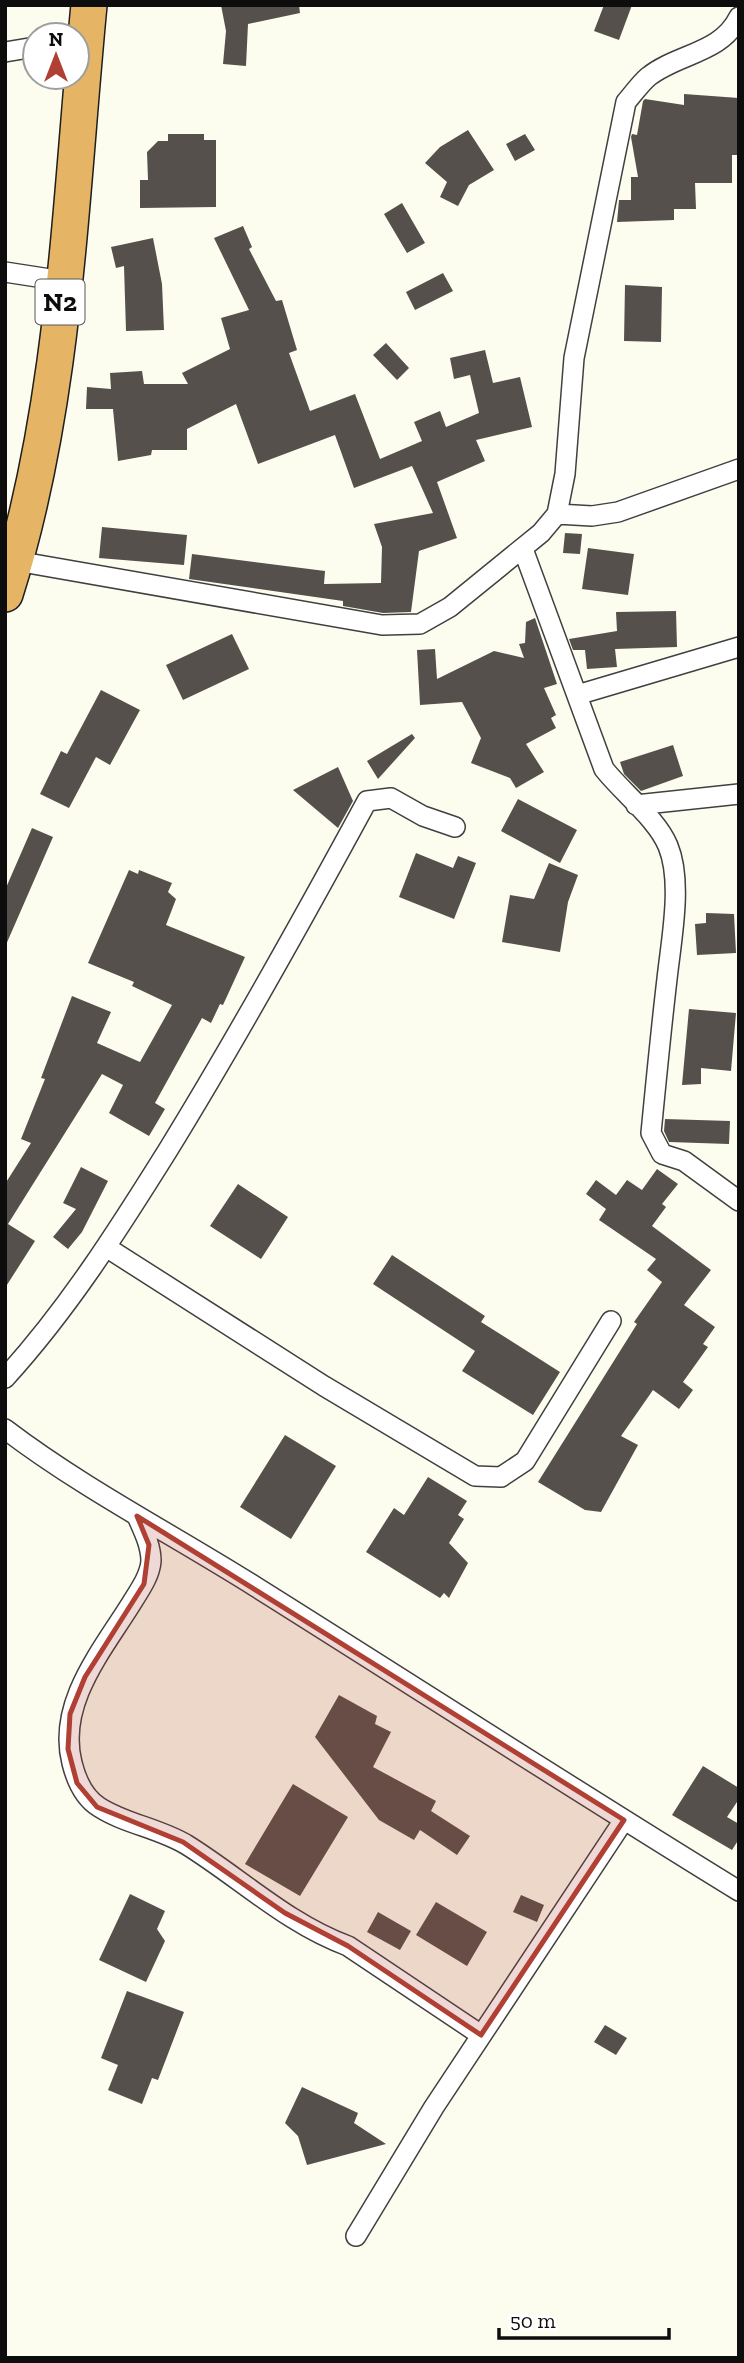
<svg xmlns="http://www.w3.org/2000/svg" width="744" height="2363" viewBox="0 0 744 2363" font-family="'Zilla Slab',serif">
  <rect width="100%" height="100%" fill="#fdfdef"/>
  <path fill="#55504b" d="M 221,5 L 299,5 L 300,13 L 248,24 L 246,66 L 223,64 L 226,31 Z
    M 604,5 L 632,5 L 619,40 L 594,31 Z
    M 684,94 L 739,98 L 739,155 L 732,155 L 732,183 L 695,183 L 696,209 L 674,209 L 674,220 L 617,222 L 619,200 L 631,200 L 631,177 L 638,177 L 631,137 L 632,134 L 637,135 L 643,101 L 645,99 L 684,105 Z
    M 468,130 L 494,170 L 469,185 L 458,206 L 440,197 L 447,182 L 425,163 L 440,147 Z
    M 168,134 L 204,134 L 204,140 L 216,140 L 216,207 L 140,208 L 140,180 L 148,180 L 147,152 L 158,141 L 168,141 Z
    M 525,134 L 535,150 L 515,161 L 506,144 Z
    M 402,203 L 425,243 L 407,253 L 384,214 Z
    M 243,226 L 252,247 L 249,249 L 276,301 L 282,300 L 297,350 L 289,353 L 310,411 L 355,394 L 380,459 L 422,441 L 414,422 L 440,411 L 446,427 L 479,413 L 470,375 L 454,379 L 450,358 L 485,350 L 493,383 L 520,377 L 532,427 L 476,440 L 485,461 L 437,482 L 457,538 L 419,551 L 411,612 L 383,613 L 343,606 L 343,601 L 189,579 L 192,554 L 325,571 L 324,584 L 381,583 L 382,547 L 374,524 L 433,513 L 412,466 L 354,488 L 335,435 L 258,464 L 236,404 L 187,429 L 187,450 L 152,450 L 151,455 L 118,461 L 113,409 L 86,409 L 87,387 L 111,389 L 110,373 L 142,371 L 144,384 L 188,384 L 182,373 L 230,349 L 221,318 L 249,310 L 214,238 Z
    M 153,238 L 162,284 L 164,330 L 126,331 L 124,266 L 116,268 L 111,247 Z
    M 443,273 L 453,291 L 415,310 L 406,292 Z
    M 625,285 L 662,287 L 661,342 L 624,341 Z
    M 386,343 L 409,368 L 397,380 L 373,355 Z
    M 102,527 L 187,535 L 184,565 L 99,558 Z
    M 565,533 L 582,534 L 580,554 L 563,553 Z
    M 588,548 L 634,554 L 628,595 L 582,589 Z
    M 676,611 L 677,647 L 615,649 L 617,667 L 587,669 L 585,650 L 573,650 L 569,639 L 617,631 L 616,612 Z
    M 535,618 L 557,684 L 544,688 L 556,715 L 551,718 L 556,728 L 526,744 L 544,772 L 516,788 L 510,778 L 471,763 L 481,738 L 462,702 L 420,705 L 417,650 L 435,649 L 437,679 L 494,651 L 524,658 L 519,644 L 525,643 L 526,622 Z
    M 232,634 L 249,669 L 183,700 L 166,665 Z
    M 101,690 L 140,710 L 110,765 L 96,757 L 69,808 L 40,794 L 61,751 L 67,754 Z
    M 412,734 L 415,738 L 378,779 L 367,761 Z
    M 673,745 L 683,776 L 641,791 L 624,774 L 620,762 Z
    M 338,767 L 353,801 L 338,828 L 293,790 Z
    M 518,799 L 577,830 L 560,863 L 501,831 Z
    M 32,828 L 53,837 L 5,947 L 5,890 Z
    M 416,853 L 453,868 L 458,856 L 476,863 L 454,919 L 399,897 Z
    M 549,863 L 578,875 L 568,902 L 560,952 L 502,942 L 510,895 L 534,899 Z
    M 129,870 L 138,874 L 139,870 L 172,883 L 168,892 L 176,899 L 166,925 L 245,957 L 223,1005 L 220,1004 L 211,1023 L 202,1018 L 155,1103 L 165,1109 L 149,1136 L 109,1113 L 123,1085 L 102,1074 L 8,1224 L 35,1241 L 5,1288 L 5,1184 L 31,1143 L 21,1139 L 45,1079 L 41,1078 L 72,996 L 111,1012 L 97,1043 L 140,1062 L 172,1005 L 132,986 L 134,982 L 88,963 Z
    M 706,913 L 734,914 L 736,953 L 697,955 L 695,924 L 706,923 Z
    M 689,1009 L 736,1013 L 731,1071 L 701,1068 L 701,1084 L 682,1085 Z
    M 665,1119 L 730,1121 L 729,1144 L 669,1142 L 664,1131 Z
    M 81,1167 L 108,1181 L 82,1232 L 68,1249 L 53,1237 L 76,1209 L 63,1203 Z
    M 657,1169 L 678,1184 L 662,1204 L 666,1207 L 652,1226 L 711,1270 L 684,1305 L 715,1327 L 703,1344 L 708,1347 L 683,1382 L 693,1390 L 679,1409 L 653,1390 L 621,1436 L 638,1445 L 601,1512 L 585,1510 L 538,1482 L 637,1324 L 634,1322 L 662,1282 L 647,1270 L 656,1259 L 599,1220 L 606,1209 L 586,1194 L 596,1180 L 616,1195 L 627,1180 L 642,1190 Z
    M 238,1184 L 288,1217 L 261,1259 L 210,1226 Z
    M 392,1255 L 485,1316 L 481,1322 L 560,1372 L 533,1415 L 462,1371 L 475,1351 L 373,1284 Z
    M 285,1435 L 336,1466 L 291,1539 L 240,1507 Z
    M 428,1477 L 467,1501 L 458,1515 L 464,1519 L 449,1543 L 468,1563 L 449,1598 L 444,1593 L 440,1598 L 366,1552 L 394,1508 L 404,1515 Z
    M 339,1695 L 377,1716 L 375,1724 L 391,1732 L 373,1767 L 436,1801 L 431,1811 L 470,1836 L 457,1855 L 420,1830 L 414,1840 L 379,1820 L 315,1737 Z
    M 703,1766 L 739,1788 L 739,1799 L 727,1817 L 739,1824 L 739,1839 L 732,1850 L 672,1815 Z
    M 293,1784 L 348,1817 L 300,1896 L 245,1864 Z
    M 130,1894 L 165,1911 L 157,1929 L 165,1941 L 146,1982 L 99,1960 Z
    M 521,1895 L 544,1905 L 537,1922 L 513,1912 Z
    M 436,1902 L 487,1932 L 467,1966 L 416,1935 Z
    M 378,1912 L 411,1931 L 400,1950 L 367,1932 Z
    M 127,1991 L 184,2012 L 158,2080 L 152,2078 L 142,2104 L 108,2090 L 118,2065 L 101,2058 Z
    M 605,2025 L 627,2038 L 616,2055 L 594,2042 Z
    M 302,2087 L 358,2113 L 354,2123 L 386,2144 L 307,2165 L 298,2136 L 285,2123 Z"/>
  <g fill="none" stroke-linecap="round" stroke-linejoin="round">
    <g stroke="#404040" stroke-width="22">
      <path id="street" d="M 5,52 L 35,47
        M 5,272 L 63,281
        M 557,514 L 592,516 L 618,512 L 739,469
        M 523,549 L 604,769 C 623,793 657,819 668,846 C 683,882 671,941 667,979 C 661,1030 656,1082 651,1133 L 662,1154 L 684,1161 L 739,1201
        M 16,561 L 382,625 L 420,624 L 450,607 L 541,533 L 557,514 L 565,474 L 574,358 L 626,102 C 633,94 640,84 648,77 C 678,53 721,54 739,17
        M 577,695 L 739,647
        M 636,805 L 739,794
        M 106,1247 L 324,1386 L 475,1476 L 501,1477 L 525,1461 L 611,1321
        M 5,1378 C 68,1309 118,1230 168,1150 C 238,1036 303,919 367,801 L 391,798 L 423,816 L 455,827
        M 5,1429 C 84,1489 172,1534 256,1587 C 417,1688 576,1791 739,1891
        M 137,1516 C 143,1530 151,1545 151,1561 C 150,1576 139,1591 131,1604 C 101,1652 57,1704 72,1763 C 76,1779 83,1797 99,1807 C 125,1824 159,1828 187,1845 C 240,1878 288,1924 348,1946 L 481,2035
        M 356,2236 L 434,2107 L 624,1820"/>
    </g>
    <g stroke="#1e1e1e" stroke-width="38">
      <path id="highway" d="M 5,594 C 65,405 70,201 89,5"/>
    </g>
    <use href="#street" stroke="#fff" stroke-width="19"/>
    <use href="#highway" stroke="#e6b465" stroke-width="35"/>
  </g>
  <path fill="#af4033" fill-opacity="0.2" stroke="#af4033" stroke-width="5" stroke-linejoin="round" d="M 137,1516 L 624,1820 L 481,2035 L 348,1946 L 285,1913 L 183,1842 L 97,1807 L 77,1783 L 68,1749 L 70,1714 L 85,1677 L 144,1584 L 149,1545 Z"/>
  <g text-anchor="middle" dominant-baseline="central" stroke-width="7" stroke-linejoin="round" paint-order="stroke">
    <rect fill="#fff" stroke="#565656" stroke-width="2" x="35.5" y="279.5" width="49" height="45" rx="5"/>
    <g font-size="26" font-weight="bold" fill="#0d0d0d">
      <text x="60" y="302">N2</text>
    </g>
  </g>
  <rect width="744" height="2363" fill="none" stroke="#0d0d0d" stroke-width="14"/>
  <g transform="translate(56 56)"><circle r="33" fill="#ffffff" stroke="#9e9e9e" stroke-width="2"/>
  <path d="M0-5L12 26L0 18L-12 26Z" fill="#af4033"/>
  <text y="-10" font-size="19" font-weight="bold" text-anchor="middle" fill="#0d0d0d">N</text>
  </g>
  <path d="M499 2328v10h170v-10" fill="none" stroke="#0d0d0d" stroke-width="3.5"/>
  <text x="510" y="2328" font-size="21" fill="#0d0d0d" stroke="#ffffff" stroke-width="5" paint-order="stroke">50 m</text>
</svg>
